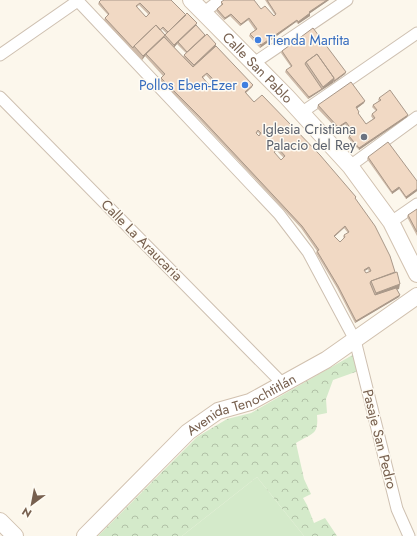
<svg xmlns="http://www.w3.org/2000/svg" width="417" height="536" viewBox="0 0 417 536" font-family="Jost,sans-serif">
  <defs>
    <pattern id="forest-crowns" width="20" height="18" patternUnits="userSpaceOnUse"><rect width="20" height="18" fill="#d4eaca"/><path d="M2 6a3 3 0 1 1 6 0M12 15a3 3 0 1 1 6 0" fill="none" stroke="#b1c1a6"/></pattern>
  </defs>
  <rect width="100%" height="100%" fill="#fcf7ec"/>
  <path fill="#d4eaca" d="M 257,477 L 304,536 L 182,536 Z"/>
  <path fill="url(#forest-crowns)" d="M 356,353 L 361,370 L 333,380 L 326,399 L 327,413 L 317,415 C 319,436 311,433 296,443 L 304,479 L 311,494 L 303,498 L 307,505 L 314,523 L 325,518 L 337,536 L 304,536 L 257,477 L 182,536 L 98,536 L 197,437 L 227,419 L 251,413 Z"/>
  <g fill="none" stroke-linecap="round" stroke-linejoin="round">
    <g stroke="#cec0b1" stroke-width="13">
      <path id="street" d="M 77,0 L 279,214 L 308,252 L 355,340 L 397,509 L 409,536
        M 203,13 L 220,0
        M 0,55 L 79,0
        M 254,63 L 347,0
        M 0,97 L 283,384
        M 301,113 L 417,33
        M 350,166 L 417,117
        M 391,222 L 417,204"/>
    </g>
    <g stroke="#d1c1af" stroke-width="18">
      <g id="secondary">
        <path id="s1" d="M 191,0 L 287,97 L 350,166 L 391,222 L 417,274"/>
        <path d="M 0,521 L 15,536"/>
        <path id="s2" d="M 85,536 L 188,432 L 218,411 L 250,402 L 326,360 L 417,296"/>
      </g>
    </g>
    <use href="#street" stroke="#fff" stroke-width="11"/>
    <use href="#secondary" stroke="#fff" stroke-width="16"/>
  </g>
  <path fill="#cfbba9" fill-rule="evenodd" d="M 171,0 L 186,15 L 197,23 L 196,25 L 205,35 L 216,44 L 216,46 L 252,87 L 246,93 L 254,102 L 356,197 L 355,198 L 399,289 L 397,289 L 400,295 L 399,297 L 355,323 L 337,288 L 316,253 L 317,251 L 301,228 L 199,119 L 160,80 L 161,78 L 163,76 L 145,56 L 142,60 L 104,20 L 105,18 L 108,15 L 98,4 L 99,2 ZM 139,5 L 148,14 L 146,17 L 137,7 ZM 162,29 L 166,33 L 165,35 L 161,30 ZM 177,44 L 186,53 L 184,55 L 183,57 L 174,47 ZM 206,75 L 214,84 L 211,87 L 203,78 ZM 258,132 L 260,135 L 259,136 L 256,134 ZM 277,151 L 284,158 L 281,160 L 274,153 ZM 344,228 L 348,233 L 344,235 L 343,237 L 344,238 L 340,242 L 334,237 ZM 368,269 L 369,272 L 366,273 L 364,271 Z
    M 265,0 L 329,0 L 310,13 L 310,16 L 298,24 L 296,22 L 260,48 L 249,36 L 250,34 L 255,30 L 248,20 L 240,26 L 230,16 L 224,20 L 216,11 L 217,9 L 221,5 L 221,2 L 261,9 L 274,16 L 275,15 Z
    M 282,51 L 346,72 L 345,74 L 308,99 L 285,72 L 286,70 L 291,67 L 281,53 Z
    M 379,98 L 407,117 L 359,150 L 348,138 L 349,136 L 352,134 L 345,124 L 337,129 L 317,108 L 318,105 L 364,103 L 357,108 L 358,114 L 366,124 L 373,119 L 371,116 L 372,114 L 376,111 L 372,107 L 373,105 L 379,101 L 378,100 Z
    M 368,157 L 417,181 L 417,191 L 406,199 L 399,189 L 392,194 L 367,159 Z
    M 417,209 L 417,236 L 407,217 L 408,215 Z"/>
  <path fill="#a99889" d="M 327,0 L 329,0 L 309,14 L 309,12 Z
    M 310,13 L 310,16 L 298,24 L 298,22 Z
    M 231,14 L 230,16 L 224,20 L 225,18 Z
    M 249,18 L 248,20 L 240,26 L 241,24 Z
    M 297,20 L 296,22 L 260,48 L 261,45 Z
    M 197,23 L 195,27 L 178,42 L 177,44 L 173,49 L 174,45 Z
    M 165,35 L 163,39 L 146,54 L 145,56 L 142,60 L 143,56 Z
    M 216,44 L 215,48 L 192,69 L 194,65 Z
    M 346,72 L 345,74 L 333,83 L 334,81 Z
    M 334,78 L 333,83 L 308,99 L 309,97 L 322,89 L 323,87 Z
    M 253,85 L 252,87 L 244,94 L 245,92 Z
    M 365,101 L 364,103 L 355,110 L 356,107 Z
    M 408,115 L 407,117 L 359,150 L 359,148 Z
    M 346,122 L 345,124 L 337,129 L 338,127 Z
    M 399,187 L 399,189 L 392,194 L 392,192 Z
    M 417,189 L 417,191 L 406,199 L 406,197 Z
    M 345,226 L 344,228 L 333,238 L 334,236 Z
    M 369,267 L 368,269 L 363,272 L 364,270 Z
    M 400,284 L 399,289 L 374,297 L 376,293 Z
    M 400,295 L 399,297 L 355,323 L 356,321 Z"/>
  <path fill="#f1d9c4" stroke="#a99889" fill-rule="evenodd" d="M 101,0 L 171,0 L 186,15 L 168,32 L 163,27 L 160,30 L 156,25 L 134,46 L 133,48 L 105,18 L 109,14 L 99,2 ZM 140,3 L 150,13 L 146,17 L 136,6 Z
    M 224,0 L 254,0 L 261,9 L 265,6 L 274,16 L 276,14 L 267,0 L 327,0 L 309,12 L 310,13 L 298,22 L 297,20 L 261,45 L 250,34 L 257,29 L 249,18 L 241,24 L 231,14 L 225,18 L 217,9 L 223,4 L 221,2 Z
    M 187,13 L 197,23 L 174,45 L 165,35 Z
    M 156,25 L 165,35 L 143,56 L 134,46 Z
    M 196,25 L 205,35 L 187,52 L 178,42 Z
    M 313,28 L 346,72 L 334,81 L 334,78 L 317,54 L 306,62 L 305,64 L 322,89 L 309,97 L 286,70 L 292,66 L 282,51 Z
    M 207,34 L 216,44 L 194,65 L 184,55 Z
    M 164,37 L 193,67 L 216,46 L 253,85 L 245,92 L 254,102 L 262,95 L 320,155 L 356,197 L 355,198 L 375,226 L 390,256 L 395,272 L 371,281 L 370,283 L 375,295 L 396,288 L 400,295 L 356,321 L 338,286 L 317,251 L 319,250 L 302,226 L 200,117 L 161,78 L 165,74 L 146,54 ZM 207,73 L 216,82 L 211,87 L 202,77 ZM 258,130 L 261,133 L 259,136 L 256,133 ZM 278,148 L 285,156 L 281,160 L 274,152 ZM 345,226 L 349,232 L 344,235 L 345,237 L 340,242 L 334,236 ZM 369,267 L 371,271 L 366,273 L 364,270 Z
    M 317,54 L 334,78 L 323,87 L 306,62 Z
    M 351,82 L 365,101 L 356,107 L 359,112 L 358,113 L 366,124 L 375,118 L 372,114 L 377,110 L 373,105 L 381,100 L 379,98 L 390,90 L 408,115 L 359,148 L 349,136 L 354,133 L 346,122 L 338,127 L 318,105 Z
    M 388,142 L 417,181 L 417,189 L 406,197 L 399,187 L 392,192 L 368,157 Z
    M 417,209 L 417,232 L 408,215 Z
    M 397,272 L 400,284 L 376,293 L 371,281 Z"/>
  <g fill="#3f7fe0" stroke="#fefbf3" stroke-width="1.5">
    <circle cx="258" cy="40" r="4"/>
    <circle cx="245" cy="85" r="4"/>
  </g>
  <circle fill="#6b7280" stroke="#fefbf3" stroke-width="1.5" cx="364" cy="137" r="4"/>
  <g text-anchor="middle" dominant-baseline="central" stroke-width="3" stroke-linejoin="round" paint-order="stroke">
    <g font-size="14" fill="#366cbe" stroke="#fefbf3" text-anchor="start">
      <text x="266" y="40">Tienda Martita</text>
      <text x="237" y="85" text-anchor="end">Pollos Eben-Ezer</text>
    </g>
    <g font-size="14" fill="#77604f" stroke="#fefbf3">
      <text stroke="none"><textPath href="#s1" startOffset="95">Calle San Pablo</textPath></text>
      <text transform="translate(142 240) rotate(45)">Calle La Araucaria</text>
      <text stroke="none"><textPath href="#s2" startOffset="207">Avenida Tenochtitlán</textPath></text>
      <text transform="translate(380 439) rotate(76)">Pasaje San Pedro</text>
    </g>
    <g font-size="14" fill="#5b616d" stroke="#fefbf3" text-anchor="end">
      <text x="356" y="129">Iglesia Cristiana<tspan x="356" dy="16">Palacio del Rey</tspan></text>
    </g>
  </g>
  <g transform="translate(32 504) rotate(212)" stroke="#fefbf3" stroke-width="3" paint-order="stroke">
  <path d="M0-3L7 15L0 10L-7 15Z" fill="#77604f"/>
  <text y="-6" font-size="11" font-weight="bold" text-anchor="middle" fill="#77604f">N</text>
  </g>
</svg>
